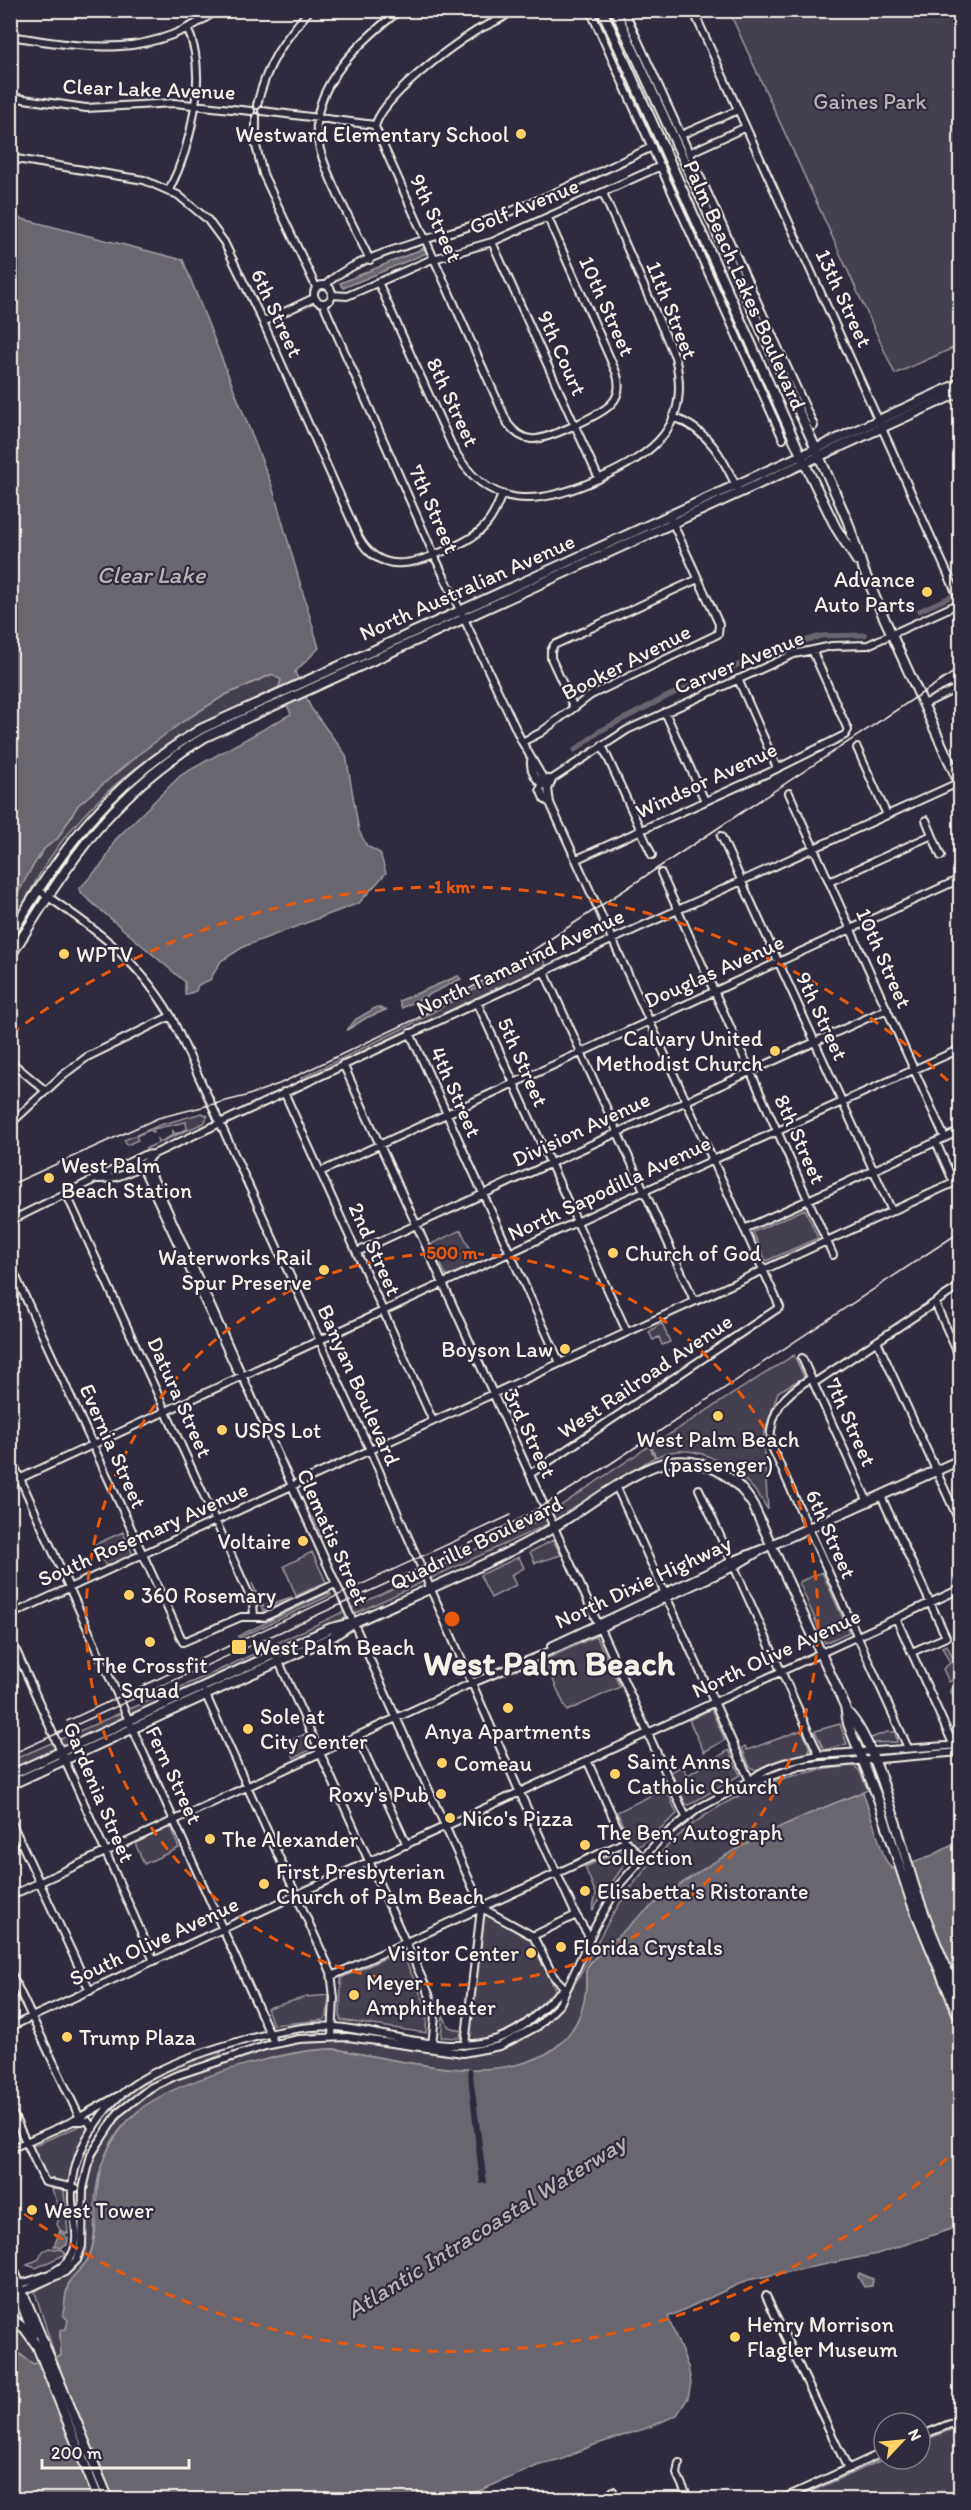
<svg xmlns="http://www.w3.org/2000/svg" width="971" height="2510" viewBox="0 0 971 2510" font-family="Itim,sans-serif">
  <rect width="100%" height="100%" fill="#2f2a3d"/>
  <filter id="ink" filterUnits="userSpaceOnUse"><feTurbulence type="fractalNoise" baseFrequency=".0167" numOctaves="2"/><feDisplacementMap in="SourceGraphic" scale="12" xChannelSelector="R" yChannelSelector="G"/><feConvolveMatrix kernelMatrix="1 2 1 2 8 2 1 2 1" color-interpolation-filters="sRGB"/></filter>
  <g filter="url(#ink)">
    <path fill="#454050" stroke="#9c989c" stroke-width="1.5" d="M 729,11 L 951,11 L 960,77 L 960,345 L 895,374 Z
      M 273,674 L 281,680 L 279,687 C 190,728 106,774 50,858 C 35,880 24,904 11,926 L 11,906 L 31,869 L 44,849 L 58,838 L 78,805 L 139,754 L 182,722 L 225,695 Z
      M 540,952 L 546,965 L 302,1080 L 301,1078 L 408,1026 Z
      M 202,1113 L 208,1116 L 204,1123 L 145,1149 L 158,1143 L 157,1138 L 160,1142 L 173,1135 L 173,1131 L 175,1134 L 187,1129 L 186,1122 L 153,1129 L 154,1133 L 150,1130 L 136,1136 L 138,1140 L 127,1145 L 124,1140 L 160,1125 Z
      M 805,1209 L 818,1238 L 766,1261 L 753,1232 Z
      M 461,1230 L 477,1263 L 447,1277 L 431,1244 Z
      M 662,1323 L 670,1342 L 662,1345 L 659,1337 L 653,1340 L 649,1332 Z
      M 794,1355 L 804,1377 L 778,1392 L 763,1437 L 768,1510 C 749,1474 698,1436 656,1457 L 651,1446 Z
      M 649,1446 L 655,1457 L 550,1523 L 11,1773 L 10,1761 L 215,1672 L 541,1519 Z
      M 323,1513 L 333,1533 L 322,1538 L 313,1518 Z
      M 123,1532 L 133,1555 L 106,1567 L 96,1544 Z
      M 553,1540 L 561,1555 L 535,1563 L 530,1552 Z
      M 312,1552 L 326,1582 L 296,1596 L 284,1566 Z
      M 519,1557 L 524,1568 L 511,1575 L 516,1585 L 491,1598 L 480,1575 Z
      M 822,1572 L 849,1632 L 825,1643 L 799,1582 Z
      M 252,1583 L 263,1606 L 292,1597 L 263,1611 Z
      M 330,1592 L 331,1595 L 239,1638 L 238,1636 Z
      M 596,1636 L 620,1687 L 567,1711 L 544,1660 Z
      M 947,1645 L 960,1675 L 949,1682 L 943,1669 L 950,1663 L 942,1647 Z
      M 960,1685 L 960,1713 L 950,1690 Z
      M 711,1709 L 725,1740 L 704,1752 L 689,1720 Z
      M 840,1724 L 847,1744 L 824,1750 L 815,1731 Z
      M 802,1730 L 810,1749 L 808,1753 L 756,1770 L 750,1767 L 742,1748 L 745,1746 L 747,1750 Z
      M 887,1732 L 895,1732 L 897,1742 L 873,1743 L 871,1738 Z
      M 305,1734 L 312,1749 L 294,1758 L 287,1742 Z
      M 729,1750 L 740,1775 L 689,1805 L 686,1804 L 671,1772 L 682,1766 L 688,1775 Z
      M 853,1766 L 859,1770 L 868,1790 C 775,1826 687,1868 616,1939 C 608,1947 592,1957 587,1967 C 584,1973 587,1983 586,1990 C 583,2022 563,2050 531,2061 C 469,2082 397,2059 334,2049 C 297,2049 263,2060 228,2071 C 180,2087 125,2103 105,2156 C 100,2169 96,2187 95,2200 C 93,2219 97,2236 90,2254 C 87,2265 77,2271 71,2279 C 65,2287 65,2305 63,2314 L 72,2317 L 69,2333 L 60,2334 L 61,2356 L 33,2364 L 11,2347 L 10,2323 L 26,2336 L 37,2356 L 53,2350 L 35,2292 C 49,2280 69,2279 80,2262 C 89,2247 86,2227 86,2209 C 86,2162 107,2120 147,2093 C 165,2081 187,2076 207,2068 C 251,2053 293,2039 340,2040 C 402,2041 462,2073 522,2040 C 565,2016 579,1974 602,1933 C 656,1834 739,1775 853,1766 Z
      M 666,1788 L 677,1814 L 641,1845 L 635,1846 L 630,1842 L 617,1812 Z
      M 170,1827 L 179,1848 L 144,1864 L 135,1843 Z
      M 619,1851 L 628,1853 L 629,1858 L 592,1911 L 596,1894 L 585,1867 Z
      M 483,1911 L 533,1941 L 556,1991 C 535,2021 503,2037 468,2042 Z
      M 401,1951 L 427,2008 L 426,2033 L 340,2020 L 341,1978 Z
      M 329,1995 L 327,2017 L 323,2020 L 273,2025 L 267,2008 L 307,1997 Z
      M 443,2015 L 449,2027 L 461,2031 L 460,2038 L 441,2037 Z
      M 322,2029 L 321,2032 L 288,2038 L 278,2035 Z
      M 221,2052 L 221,2055 L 152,2084 L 120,2108 L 112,2109 C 139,2080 182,2059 221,2052 Z
      M 84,2124 L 89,2129 L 74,2165 L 69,2183 L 47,2181 L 30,2147 Z
      M 52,2189 L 64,2190 L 68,2234 L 60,2230 L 57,2224 L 59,2219 L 54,2208 L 57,2202 Z
      M 49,2248 L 63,2250 L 66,2254 L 36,2268 L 27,2265 L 39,2259 L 43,2251 Z
      M 960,2426 L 960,2499 L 794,2499 L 884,2459 L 920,2459 L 920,2442 Z"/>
    <path fill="#6a6670" stroke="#a19ea0" stroke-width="1.5" d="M 11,216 L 183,260 L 272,486 L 319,648 L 295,672 L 311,708 L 346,755 L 359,831 L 367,846 L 380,853 L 386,873 L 359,903 L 245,946 L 221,961 L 210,980 L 198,985 L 196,991 L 185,995 L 185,982 L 83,895 L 79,889 L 104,862 L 115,840 L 181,775 L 291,714 L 279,687 L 281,680 L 272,674 L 225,695 L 182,722 L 139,754 L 78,805 L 58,838 L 44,849 L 31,869 L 11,906 Z
      M 424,248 L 427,253 L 343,288 L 340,283 Z
      M 458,976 L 461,979 L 402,1008 L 399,1001 Z
      M 377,1007 L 386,1010 L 366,1018 L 347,1030 L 356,1019 Z
      M 863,1792 L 885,1859 L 892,1869 L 933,1855 L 960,1841 L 960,2226 L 877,2254 L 748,2280 L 668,2317 L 688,2367 L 691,2383 L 688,2398 L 677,2415 L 650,2427 L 591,2446 L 561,2460 L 537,2466 L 461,2499 L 11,2499 L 10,2347 L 33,2364 L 61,2356 L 60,2330 L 66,2329 L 68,2320 L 63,2315 C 65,2305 65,2287 71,2279 C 77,2271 86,2266 90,2255 C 102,2222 91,2189 105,2156 C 112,2140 124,2124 137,2112 C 172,2081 287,2049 334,2049 C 395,2059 474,2082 532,2060 C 564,2049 584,2021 586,1988 C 587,1981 584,1971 588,1966 C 596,1955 608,1946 617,1937 C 687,1868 773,1826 863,1792 Z
      M 60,2231 L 68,2238 L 67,2245 L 61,2248 L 54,2246 Z
      M 859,2273 L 873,2279 L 872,2286 L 864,2287 L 858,2277 Z"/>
    <path fill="#2f2a3d" d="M 472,2068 L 487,2183 L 480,2184 L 469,2086 L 468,2069 Z"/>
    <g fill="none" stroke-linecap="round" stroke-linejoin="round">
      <path stroke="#6a6670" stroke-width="5" d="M 919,611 L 950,597
        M 575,750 L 600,731 L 668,696 L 765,653 L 821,636 L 865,635"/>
      <g stroke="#f4f1e8" stroke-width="10">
        <path id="minor" d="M 512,10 C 504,20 487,24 476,31 C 450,47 381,98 375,127 L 508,424 C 514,432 521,438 531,439 C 545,441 603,414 612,403 C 620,394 620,383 616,372 L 548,218
          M 590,10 L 783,439
          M 624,10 L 814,426
          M 693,10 L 960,601
          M 10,36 C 87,48 150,60 217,10
          M 10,97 L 86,108 L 174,103 L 251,111
          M 257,105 C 267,64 282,42 310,10
          M 262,111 L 375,125
          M 256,117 L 256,146 L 263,174 L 316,287
          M 681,135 L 738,110
          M 689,153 L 746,127
          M 10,158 L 144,180 L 178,195 L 207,219 L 224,242 L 263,322 L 359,538 C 379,574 413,565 444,551 C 457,545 471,540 481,530 C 492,520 497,507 502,494
          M 169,190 C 191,147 209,73 187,28
          M 492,242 L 599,479
          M 370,260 C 355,228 324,174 318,141 C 308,87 362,40 400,10
          M 378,282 L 452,446 C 487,512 539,506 598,479 C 654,454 692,426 675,357 L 603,193
          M314 294a9 9 0 1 1 18 0a9 9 0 1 1-18 0Z
          M 326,285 C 351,256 446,235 483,222 C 541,201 597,173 652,147
          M 332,295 L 347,296 L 430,260 L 492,242 L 661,166
          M 323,303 L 434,555 L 522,742 L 543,778 L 552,780 L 548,789 L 550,803 L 780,1307 L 530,1474
          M 263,322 L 314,298
          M 673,417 C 710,431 723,458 739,492
          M 738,679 L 777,768
          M 924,704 L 960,687
          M 573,706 L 551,658 L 551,651 L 554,645 L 698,579
          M 665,712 L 705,801
          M 522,742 L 540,733 L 591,695 L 718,634 L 719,624 L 669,515
          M 602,745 L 652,855
          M 857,748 L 887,815
          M 531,761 C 530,770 535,779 543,785
          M 543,785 L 627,730 L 794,654 L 832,646 L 868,645 L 960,603
          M 543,785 L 540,789 L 544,799 L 550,803
          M 789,793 L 945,1138
          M 926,820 L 941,856
          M 721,836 L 892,1211
          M 577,859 L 770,772 L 845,735 L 848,730 L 812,650
          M 661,873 L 833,1255
          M 829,882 L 932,835
          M 38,890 C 93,927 136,957 171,1016 L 370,1450 L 520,1793 L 576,1915 L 590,1938
          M 544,971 L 694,1300
          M 477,1002 L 627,1332
          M 410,1033 L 560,1363
          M 10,1061 L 46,1091
          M 343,1064 L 686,1817
          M 284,1092 L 433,1421
          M 10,1124 L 63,1075 L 87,1057 L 171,1016
          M 936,1142 L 954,1183
          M 146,1162 L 482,1908
          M 141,1165 L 237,1371
          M 320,1172 L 960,879
          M 99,1179 C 119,1180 140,1168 154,1154 L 607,942 L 960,782
          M 67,1195 L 253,1603 L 254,1616
          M 10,1221 L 144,1155 L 154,1154
          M 744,1229 L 960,1131
          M 357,1252 L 887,1009
          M 10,1264 L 183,1642 L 241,1617 L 264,1617 L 335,1584
          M 935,1303 L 960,1358
          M 877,1341 L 960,1523
          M 802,1358 L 868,1502
          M 811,1378 C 784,1395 771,1408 770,1443 L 908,1748
          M 814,1383 L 960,1286
          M 10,1456 L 274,2043
          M 10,1483 L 609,1207 L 960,1049
          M 617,1488 L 750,1781
          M 699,1489 L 819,1755
          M 881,1496 L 946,1637 L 912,1652
          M 10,1615 L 960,1180
          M 896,1618 L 954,1746
          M 10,1637 L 154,1961
          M 551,1646 L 732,1561 L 771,1545
          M 275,1653 L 429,1994 L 435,2015 L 432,2046
          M 205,1693 L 331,1972 L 334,1998 L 332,2037
          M 357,1736 L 407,1845
          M 587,1760 L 622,1837 L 642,1857
          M 750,1781 C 766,1765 797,1759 819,1755 L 960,1745
          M 10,1819 L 90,1991
          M 10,1896 L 472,1683 L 539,1656 L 734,1567 L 771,1545
          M 482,1908 L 533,1936 L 554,1977 L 565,1988
          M 533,1936 L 576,1915
          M 10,1971 L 79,2116
          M 332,1976 L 625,1842
          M 10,2027 L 960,1589
          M 465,2045 L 481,1909
          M 10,2108 L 45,2182 L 76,2188
          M 74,2121 L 88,2121 L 93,2129
          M 10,2149 L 71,2122 L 118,2096
          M 10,2287 C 29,2281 59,2275 70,2258 C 82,2241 73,2219 72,2200 C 70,2153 101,2104 141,2080 C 183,2055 288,2022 336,2027 C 387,2032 446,2056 497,2039 C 533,2026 539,2008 565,1988
          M 766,2296 L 848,2469
          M 10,2297 L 65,2272 L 77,2260 L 82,2246 L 83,2189 L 91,2155 L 118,2113 L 150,2088 L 175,2076 L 265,2046 L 299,2039 L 348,2037 L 463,2053 L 500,2046 L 538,2026 L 560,2004 L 595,1927 L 619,1885 L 659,1840 L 699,1808 L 750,1781 L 760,1780 L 800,1766 L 960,1752
          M 920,2436 L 960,2420
          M 679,2463 L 677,2474 L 689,2500
          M 613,2491 L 617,2500
          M 780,2500 L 884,2452"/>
      </g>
      <g stroke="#f4f1e8" stroke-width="12">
        <path id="major" d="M 602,10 L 805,464 L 836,528 L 857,561
          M 615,10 L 816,449 L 848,522 L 864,571 L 881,611 L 960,785
          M 10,936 C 63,845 110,784 201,729 L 960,383
          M 10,957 C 68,864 109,795 205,737 L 960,392
          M 771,1545 L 960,1460
          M 847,1712 C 877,1741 901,1845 915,1888 C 928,1926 944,1963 960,1999
          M 10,1775 L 331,1628 L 348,1624
          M 10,1785 L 332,1637 L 353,1623 C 414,1595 479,1569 539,1536 C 573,1518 634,1467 669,1462 C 704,1457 735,1475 753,1505 L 845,1706 L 848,1724 L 878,1799 L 911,1901 L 960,2020
          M 10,2262 L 109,2500
          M 21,2284 L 18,2294 L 33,2334
          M 10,2317 L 25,2329 L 37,2346 L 99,2500"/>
      </g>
      <use href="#minor" stroke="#2f2a3d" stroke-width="6"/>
      <use href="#major" stroke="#2f2a3d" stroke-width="8"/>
      <path stroke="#f4f1e8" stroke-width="1.5" d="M 10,1185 L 158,1118 L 246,1096 L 279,1084 L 418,1018 L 511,965 L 960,668
        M 67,1721 L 511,1515
        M 10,1755 L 414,1571 L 522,1518 L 595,1474 L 960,1232"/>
    </g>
  </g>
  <g fill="none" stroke="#e8590c" stroke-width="3" stroke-dasharray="10 8">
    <circle cx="452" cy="1619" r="366"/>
    <path d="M960 2146A732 732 0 0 1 11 2204M11 1034A732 732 0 0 1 960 1092"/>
  </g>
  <g fill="#ffd166" stroke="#2f2a3d" stroke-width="2">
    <circle cx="521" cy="134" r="6"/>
    <circle cx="927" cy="592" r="6"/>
    <circle cx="64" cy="954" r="6"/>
    <circle cx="775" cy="1051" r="6"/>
    <circle cx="49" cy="1178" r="6"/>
    <circle cx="613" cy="1253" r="6"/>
    <circle cx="324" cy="1270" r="6"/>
    <circle cx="565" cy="1349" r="6"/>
    <circle cx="718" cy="1416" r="6"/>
    <circle cx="222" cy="1430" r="6"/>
    <circle cx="303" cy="1541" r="6"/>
    <circle cx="129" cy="1595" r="6"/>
    <circle cx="150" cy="1642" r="6"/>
    <rect x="231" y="1639" width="16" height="16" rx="3"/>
    <circle cx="508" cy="1708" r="6"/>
    <circle cx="248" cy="1729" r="6"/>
    <circle cx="442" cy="1763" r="6"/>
    <circle cx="615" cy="1774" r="6"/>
    <circle cx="441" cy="1794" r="6"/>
    <circle cx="450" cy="1818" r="6"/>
    <circle cx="210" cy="1839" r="6"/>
    <circle cx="585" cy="1845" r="6"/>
    <circle cx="264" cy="1884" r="6"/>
    <circle cx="585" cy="1891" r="6"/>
    <circle cx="561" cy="1947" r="6"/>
    <circle cx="531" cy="1953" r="6"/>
    <circle cx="354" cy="1995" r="6"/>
    <circle cx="67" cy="2037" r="6"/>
    <circle cx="32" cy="2210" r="6"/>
    <circle cx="735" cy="2337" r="6"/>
  </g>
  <g text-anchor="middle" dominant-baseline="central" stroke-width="4.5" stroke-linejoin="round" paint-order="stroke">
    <g font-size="22" fill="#f4f1e8" stroke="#2f2a3d">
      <text transform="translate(149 89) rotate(2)">Clear Lake Avenue</text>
      <text transform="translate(524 206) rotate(-22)">Golf Avenue</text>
      <text transform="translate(436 218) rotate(65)">9th Street</text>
      <text transform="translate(745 285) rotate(66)">Palm Beach Lakes Boulevard</text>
      <text transform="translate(844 298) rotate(65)">13th Street</text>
      <text transform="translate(607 306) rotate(66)">10th Street</text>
      <text transform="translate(672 310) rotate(68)">11th Street</text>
      <text transform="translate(277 313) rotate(65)">6th Street</text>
      <text transform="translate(562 353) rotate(66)">9th Court</text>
      <text transform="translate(453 402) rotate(65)">8th Street</text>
      <text transform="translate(434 509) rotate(66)">7th Street</text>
      <text transform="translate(467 587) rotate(-24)">North Australian Avenue</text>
      <text transform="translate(626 662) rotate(-27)">Booker Avenue</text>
      <text transform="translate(739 662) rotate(-22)">Carver Avenue</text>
      <text transform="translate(706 780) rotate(-25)">Windsor Avenue</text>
      <text transform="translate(884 958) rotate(66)">10th Street</text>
      <text transform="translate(520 962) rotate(-25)">North Tamarind Avenue</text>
      <text transform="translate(714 971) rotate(-24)">Douglas Avenue</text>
      <text transform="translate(822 1016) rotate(65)">9th Street</text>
      <text transform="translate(523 1062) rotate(66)">5th Street</text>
      <text transform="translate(456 1092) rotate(66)">4th Street</text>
      <text transform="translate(581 1129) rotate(-25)">Division Avenue</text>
      <text transform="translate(800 1139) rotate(66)">8th Street</text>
      <text transform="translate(609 1188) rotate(-25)">North Sapodilla Avenue</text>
      <text transform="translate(375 1249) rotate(66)">2nd Street</text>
      <text transform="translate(645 1376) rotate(-34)">West Railroad Avenue</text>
      <text transform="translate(359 1385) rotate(66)">Banyan Boulevard</text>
      <text transform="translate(180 1397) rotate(66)">Datura Street</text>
      <text transform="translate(851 1422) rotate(66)">7th Street</text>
      <text transform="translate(530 1433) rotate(65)">3rd Street</text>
      <text transform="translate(113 1446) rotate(66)">Evernia Street</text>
      <text transform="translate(143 1534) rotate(-24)">South Rosemary Avenue</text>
      <text transform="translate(831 1534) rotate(66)">6th Street</text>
      <text transform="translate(333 1537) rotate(66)">Clematis Street</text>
      <text transform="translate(476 1543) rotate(-26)">Quadrille Boulevard</text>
      <text transform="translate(643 1582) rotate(-25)">North Dixie Highway</text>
      <text transform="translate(776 1653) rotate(-25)">North Olive Avenue</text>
      <text transform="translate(174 1775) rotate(65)">Fern Street</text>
      <text transform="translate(99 1792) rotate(67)">Gardenia Street</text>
      <text transform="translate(154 1941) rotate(-25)">South Olive Avenue</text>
    </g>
    <g font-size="22" fill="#b7b3b3" stroke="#2f2a3d">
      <text x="870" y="101">Gaines Park</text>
    </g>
    <g font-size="22" fill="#f4f1e8" stroke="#2f2a3d" text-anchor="start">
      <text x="509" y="134" text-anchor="end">Westward Elementary School</text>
      <text x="915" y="579" text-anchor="end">Advance<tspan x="915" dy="25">Auto Parts</tspan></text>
      <text x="76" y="954">WPTV</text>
      <text x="763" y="1038" text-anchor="end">Calvary United<tspan x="763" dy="25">Methodist Church</tspan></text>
      <text x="61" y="1165">West Palm<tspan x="61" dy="25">Beach Station</tspan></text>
      <text x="625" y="1253">Church of God</text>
      <text x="312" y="1257" text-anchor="end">Waterworks Rail<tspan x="312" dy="25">Spur Preserve</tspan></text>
      <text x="553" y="1349" text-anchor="end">Boyson Law</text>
      <text x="234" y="1430">USPS Lot</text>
      <text x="718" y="1439" text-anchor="middle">West Palm Beach<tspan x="718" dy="25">(passenger)</tspan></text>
      <text x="291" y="1541" text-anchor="end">Voltaire</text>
      <text x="141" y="1595">360 Rosemary</text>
      <text x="252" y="1647">West Palm Beach</text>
      <text x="150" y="1665" text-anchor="middle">The Crossfit<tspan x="150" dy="25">Squad</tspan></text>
      <text x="260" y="1716">Sole at<tspan x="260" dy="25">City Center</tspan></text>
      <text x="508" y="1731" text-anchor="middle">Anya Apartments</text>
      <text x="627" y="1761">Saint Anns<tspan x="627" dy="25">Catholic Church</tspan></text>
      <text x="454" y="1763">Comeau</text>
      <text x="429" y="1794" text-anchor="end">Roxy's Pub</text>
      <text x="462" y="1818">Nico's Pizza</text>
      <text x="597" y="1832">The Ben, Autograph<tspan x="597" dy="25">Collection</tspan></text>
      <text x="222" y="1839">The Alexander</text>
      <text x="276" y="1871">First Presbyterian<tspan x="276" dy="25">Church of Palm Beach</tspan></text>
      <text x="597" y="1891">Elisabetta's Ristorante</text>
      <text x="573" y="1947">Florida Crystals</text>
      <text x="519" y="1953" text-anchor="end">Visitor Center</text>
      <text x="366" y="1982">Meyer<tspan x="366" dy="25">Amphitheater</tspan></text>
      <text x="79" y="2037">Trump Plaza</text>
      <text x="44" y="2210">West Tower</text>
      <text x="747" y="2324">Henry Morrison<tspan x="747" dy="25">Flagler Museum</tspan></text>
    </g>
    <g font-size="24" font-style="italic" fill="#b6b2b2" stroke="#2f2a3d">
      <text x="151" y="574">Clear Lake</text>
      <text transform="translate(486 2226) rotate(-32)">Atlantic Intracoastal Waterway</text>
    </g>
    <g font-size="34" font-weight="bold" fill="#f4f1e8" stroke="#2f2a3d">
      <text x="549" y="1663">West Palm Beach</text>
    </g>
  </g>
  <circle cx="452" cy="1619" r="9" fill="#e8590c" stroke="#2f2a3d" stroke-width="3"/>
  <g font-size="18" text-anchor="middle" font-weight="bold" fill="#e8590c" stroke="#2f2a3d" stroke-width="4.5" stroke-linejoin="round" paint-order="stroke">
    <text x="452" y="893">1 km</text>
    <text x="452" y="1259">500 m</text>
  </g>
  <rect width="971" height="2510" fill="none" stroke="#2f2a3d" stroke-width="36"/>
  <rect x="18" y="18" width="935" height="2474" fill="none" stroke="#f4f1e8" stroke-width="2" filter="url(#ink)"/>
  <g transform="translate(902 2441) rotate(64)"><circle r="28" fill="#2f2a3d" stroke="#7e7a81" stroke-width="1.5"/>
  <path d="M0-4.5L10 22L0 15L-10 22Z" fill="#ffd166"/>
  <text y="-9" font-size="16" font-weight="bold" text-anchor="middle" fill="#f4f1e8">N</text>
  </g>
  <path d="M42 2459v9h147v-9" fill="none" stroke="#f4f1e8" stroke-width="3"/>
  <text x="51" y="2459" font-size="18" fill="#f4f1e8" stroke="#2f2a3d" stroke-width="4.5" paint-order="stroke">200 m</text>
</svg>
